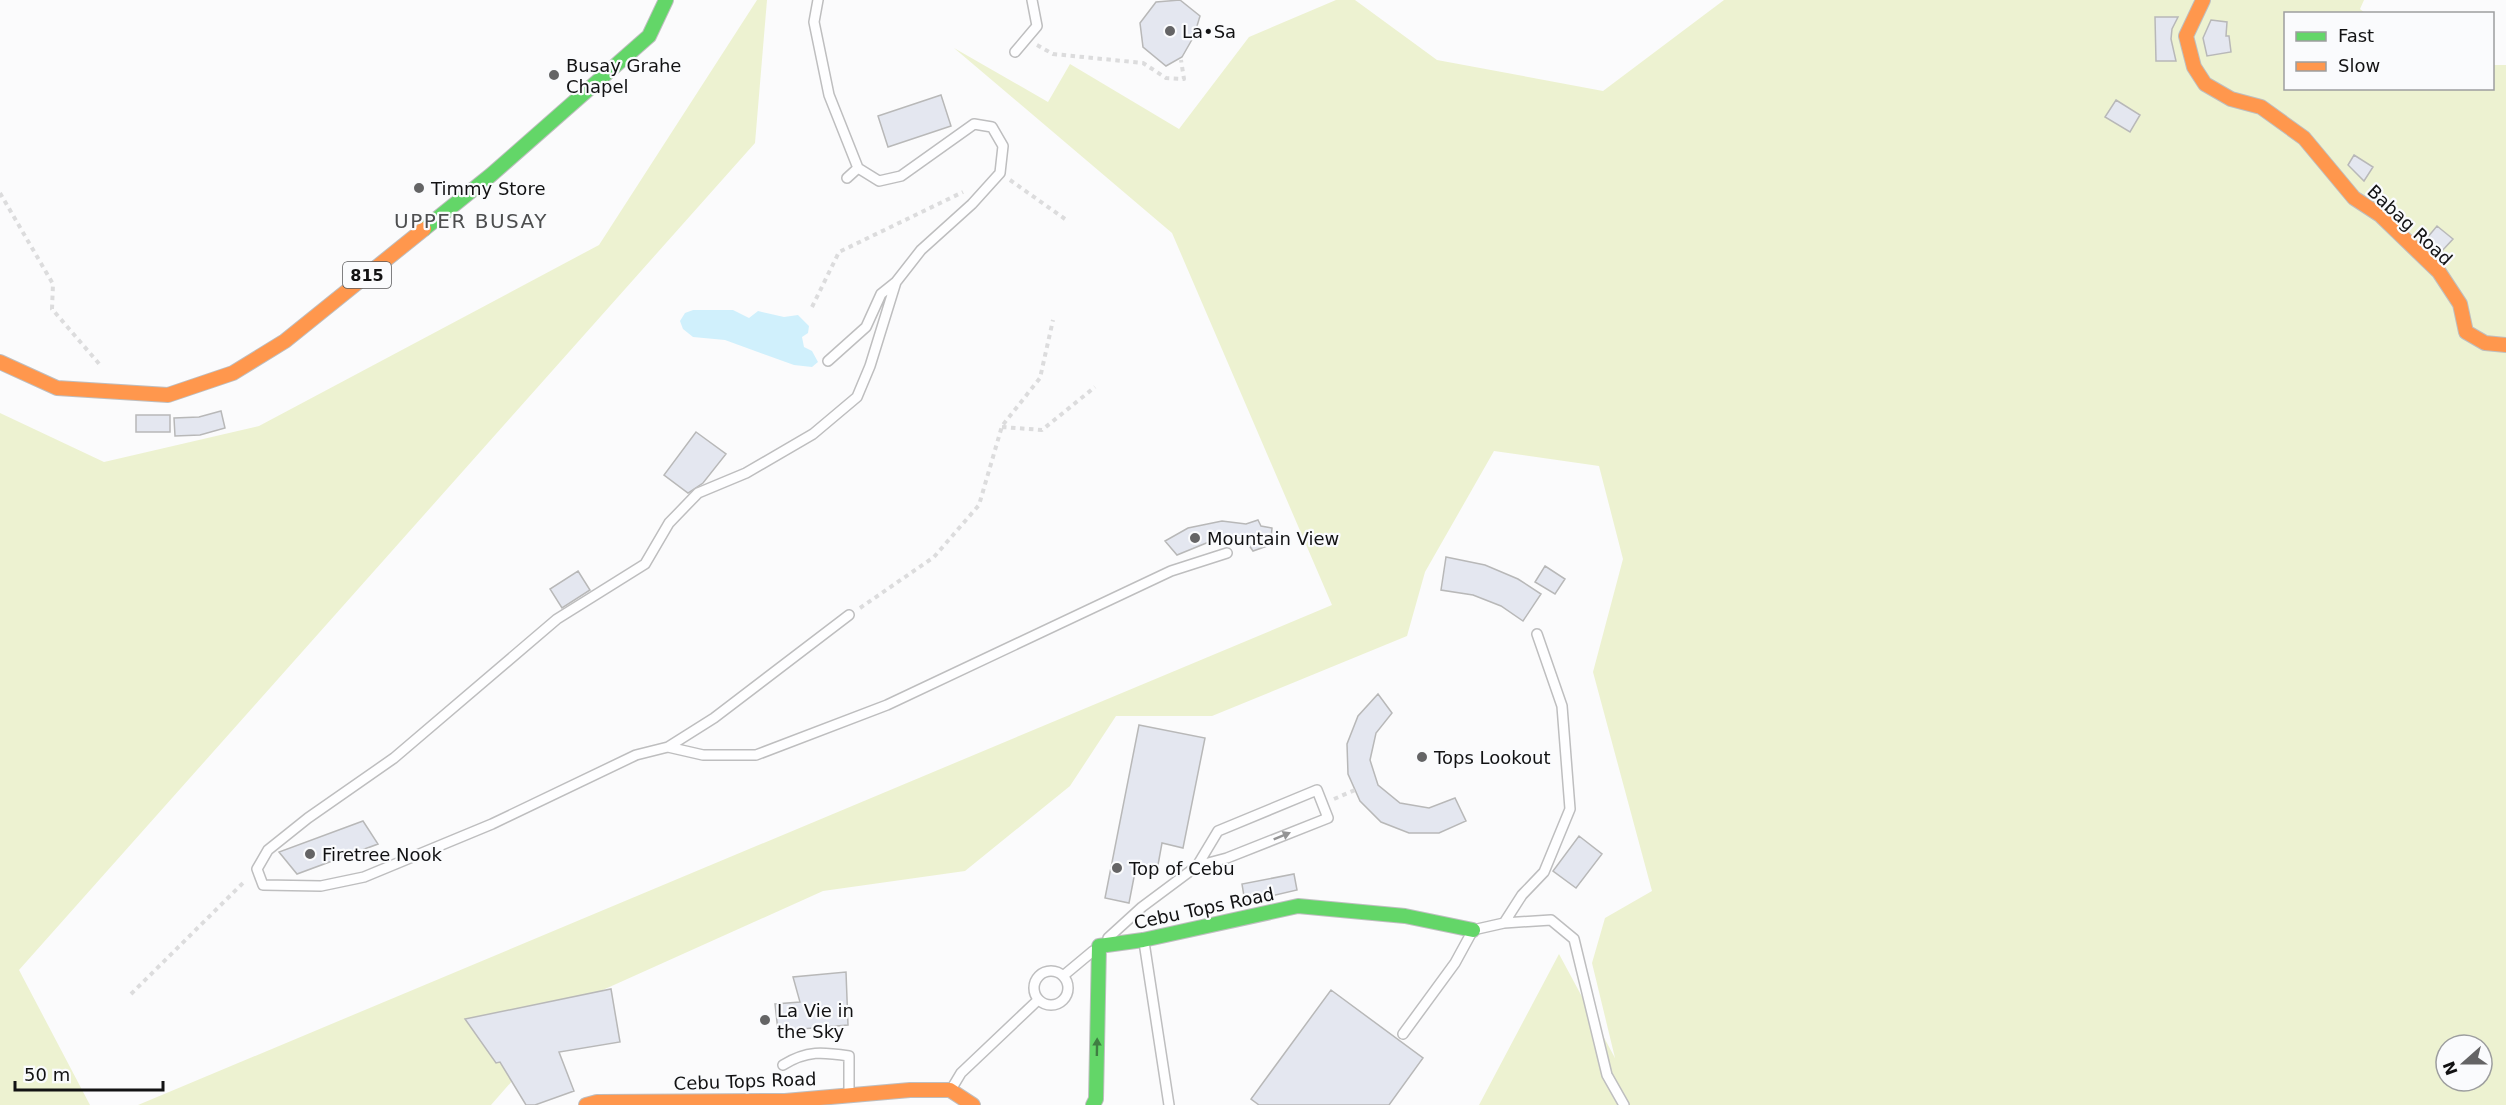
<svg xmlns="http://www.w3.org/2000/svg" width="2506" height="1105" viewBox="0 0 2506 1105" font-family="'DejaVu Sans',sans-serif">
  <rect width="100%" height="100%" fill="#fbfbfc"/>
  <path fill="#edf2d1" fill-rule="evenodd" d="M 757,0 L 767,0 L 755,143 L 19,970 L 90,1105 L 0,1105 L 0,413 L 104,462 L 259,426 L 599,245 Z
    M 1336,0 L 1355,0 L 1437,60 L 1603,91 L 1724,0 L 2364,0 L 2360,9 L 2365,13 L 2286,14 L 2286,88 L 2492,88 L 2493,65 L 2506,65 L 2506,1105 L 1479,1105 L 1559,954 L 1615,1058 L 1592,963 L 1605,918 L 1652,891 L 1593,672 L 1623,559 L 1599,466 L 1494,451 L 1425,572 L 1407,636 L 1212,716 L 1116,716 L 1070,786 L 965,871 L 823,891 L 585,998 L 491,1105 L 138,1105 L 1332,605 L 1172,233 L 954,48 L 1048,102 L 1070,64 L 1179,129 L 1249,37 ZM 2446,1045 L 2482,1045 L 2482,1081 L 2446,1081 Z"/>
  <path fill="#d0f0fc" d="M 693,310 L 733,310 L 749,318 L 758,311 L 784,317 L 798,315 L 809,326 L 808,333 L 802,337 L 804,347 L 812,351 L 818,362 L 812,367 L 794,365 L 725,340 L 693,337 L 683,329 L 680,321 L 685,313 Z"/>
  <path fill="#e4e7f0" stroke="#b8b8b8" stroke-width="1.5" d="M 1180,0 L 1200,16 L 1194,36 L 1182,57 L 1166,66 L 1143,47 L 1140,23 L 1156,2 Z
    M 2155,17 L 2178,17 L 2172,29 L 2171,39 L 2176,61 L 2156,61 Z
    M 2211,20 L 2227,22 L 2226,36 L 2229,36 L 2231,52 L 2207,56 L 2203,38 Z
    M 941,95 L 951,126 L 888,147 L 878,116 Z
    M 2116,100 L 2140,115 L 2130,132 L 2105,117 Z
    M 2354,155 L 2373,167 L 2364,181 L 2348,165 Z
    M 2437,226 L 2453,239 L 2441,252 L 2427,238 Z
    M 221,411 L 225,428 L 200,435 L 175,436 L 174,418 L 199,417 Z
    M 136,415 L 170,415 L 170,432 L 136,432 Z
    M 696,432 L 726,454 L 703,483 L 688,493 L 664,475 Z
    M 1258,520 L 1261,526 L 1272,528 L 1271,539 L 1267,539 L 1270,545 L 1253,551 L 1244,538 L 1221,537 L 1177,555 L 1165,541 L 1188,528 L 1222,521 L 1246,524 Z
    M 1446,557 L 1485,565 L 1518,579 L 1541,594 L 1523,621 L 1501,606 L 1473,595 L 1441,590 Z
    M 1545,566 L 1565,579 L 1555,594 L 1535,582 Z
    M 578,571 L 590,590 L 562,608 L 550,589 Z
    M 1378,694 L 1392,713 L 1376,733 L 1370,760 L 1378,785 L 1400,803 L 1429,808 L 1455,798 L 1466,821 L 1439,833 L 1409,833 L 1381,822 L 1360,801 L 1348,774 L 1347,744 L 1358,716 Z
    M 1139,725 L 1205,738 L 1183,848 L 1162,843 L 1156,876 L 1135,872 L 1129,903 L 1105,898 Z
    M 363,821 L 378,844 L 297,874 L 279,852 Z
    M 1579,836 L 1602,854 L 1576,888 L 1553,871 Z
    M 1294,874 L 1297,890 L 1245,902 L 1242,884 Z
    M 846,972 L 848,1025 L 778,1031 L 775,1004 L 800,1002 L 793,977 Z
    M 611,989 L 620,1042 L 559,1052 L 574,1091 L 535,1105 L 526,1105 L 500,1062 L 496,1063 L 465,1019 Z
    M 1331,990 L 1423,1058 L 1389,1105 L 1259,1105 L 1251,1099 Z"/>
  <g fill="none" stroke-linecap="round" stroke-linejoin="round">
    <g stroke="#bebebf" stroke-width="12">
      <path id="lane" d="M 818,0 L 814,22 L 829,95 L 858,168 L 879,181 L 901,176 L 974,124 L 992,127 L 1003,146 L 1000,173 L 972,204 L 921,250 L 896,282 L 870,366 L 857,397 L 813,434 L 746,473 L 698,493 L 669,523 L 645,564 L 557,619 L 394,758 L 308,818 L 268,850 L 257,869 L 263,885 L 321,886 L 364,877 L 492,824 L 636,755 L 668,747 L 703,755 L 756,755 L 887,705 L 1171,571 L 1227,553
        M 1015,52 L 1037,26 L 1032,0
        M 847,178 L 858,168
        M 828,361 L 866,327 L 881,294 L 896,282
        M 668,747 L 714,718 L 849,615
        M 1504,923 L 1522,895 L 1544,872 L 1570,809 L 1562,706 L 1537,634
        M 1108,938 L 1142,907 L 1197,866 L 1227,858 L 1328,818 L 1317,790 L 1218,831 L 1197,866
        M 1144,942 L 1169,1105
        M1034 988a17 17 0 1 1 34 0a17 17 0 1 1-34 0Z
        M 1063,976 L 1093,951
        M 1403,1034 L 1455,963 L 1473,930 L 1504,923 L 1551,920 L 1574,939 L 1607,1075 L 1624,1105
        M 783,1065 C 807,1050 823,1052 849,1056 L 849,1093
        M 952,1088 L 961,1073 L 1038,1000"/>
    </g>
    <g stroke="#bebebf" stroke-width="16">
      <path id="fast" d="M 424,229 L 491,175 L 649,36 L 666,0
        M 1093,1105 L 1096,1099 L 1099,946 L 1143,940 L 1298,906 L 1405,916 L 1473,930"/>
    </g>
    <g stroke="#bebebf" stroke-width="16">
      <path id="slow" d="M 2203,0 L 2186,36 L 2194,67 L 2205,84 L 2231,99 L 2261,107 L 2304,138 L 2354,198 L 2380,215 L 2439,272 L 2460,304 L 2466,332 L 2485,343 L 2506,345
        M 0,362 L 57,388 L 168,395 L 233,373 L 285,341 L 424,229
        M 586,1105 L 597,1102 L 785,1101 L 910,1090 L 950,1090 L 973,1105"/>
    </g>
    <path stroke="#dcdcdd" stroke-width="4" stroke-dasharray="4.5 4.5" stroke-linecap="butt" d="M 1037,45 L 1053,54 L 1143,63 L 1166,78 L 1184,79 L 1181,60
      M 1010,180 L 1065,219
      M 0,193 L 53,284 L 52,309 L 101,366
      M 812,307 L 839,252 L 963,192
      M 1002,427 L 1042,430 L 1095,387
      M 860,608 L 934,557 L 979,505 L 1002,426 L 1040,378 L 1053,320
      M 1334,799 L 1355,790
      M 131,994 L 246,880"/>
    <use href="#lane" stroke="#fefeff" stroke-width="9"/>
    <use href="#fast" stroke="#63d668" stroke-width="14"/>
    <use href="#slow" stroke="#ff974d" stroke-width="14"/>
  </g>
  <defs><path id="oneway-solid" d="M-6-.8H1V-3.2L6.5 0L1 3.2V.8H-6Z" transform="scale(1.5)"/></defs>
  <use fill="#949495" href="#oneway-solid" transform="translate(1282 836) rotate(-22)"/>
  <use fill="#3f7e42" href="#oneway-solid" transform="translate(1097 1047) rotate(-89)"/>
  <g fill="#646465" stroke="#fafbfd" stroke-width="2">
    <circle cx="1170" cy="31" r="6"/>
    <circle cx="554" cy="75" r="6"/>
    <circle cx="419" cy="188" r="6"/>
    <circle cx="1195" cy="538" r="6"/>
    <circle cx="1422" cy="757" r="6"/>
    <circle cx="310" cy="854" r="6"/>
    <circle cx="1117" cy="868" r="6"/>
    <circle cx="765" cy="1020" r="6"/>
  </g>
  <g text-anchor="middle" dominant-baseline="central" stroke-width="4.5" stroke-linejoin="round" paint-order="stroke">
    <rect fill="#fafbfd" stroke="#585859" stroke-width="1.5" x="343" y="262" width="48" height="26" rx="4.5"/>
    <g font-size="16" font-weight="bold" fill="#121213">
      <text x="367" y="275">815</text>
    </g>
    <g font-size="18" fill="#121213" stroke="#fafbfd" text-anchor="start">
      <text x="1182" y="31">La•Sa</text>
      <text x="566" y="65">Busay Grahe<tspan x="566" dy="21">Chapel</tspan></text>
      <text x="431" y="188">Timmy Store</text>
      <text x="1207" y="538">Mountain View</text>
      <text x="1434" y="757">Tops Lookout</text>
      <text x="322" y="854">Firetree Nook</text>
      <text x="1129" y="868">Top of Cebu</text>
      <text x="777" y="1010">La Vie in<tspan x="777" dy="21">the Sky</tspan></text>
    </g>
    <g font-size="18" fill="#121213" stroke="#fafbfd">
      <text transform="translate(2410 225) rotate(43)">Babag Road</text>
      <text transform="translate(1204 908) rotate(-12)">Cebu Tops Road</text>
      <text transform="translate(745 1081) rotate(-2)">Cebu Tops Road</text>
    </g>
    <g font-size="20" letter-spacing="1.5" fill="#4d4e4f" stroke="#fafbfd">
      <text x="471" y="221">UPPER BUSAY</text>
    </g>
  </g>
  <rect x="2284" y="12" width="210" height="78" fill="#fafbfd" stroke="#9d9e9f" stroke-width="1.5"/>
  <rect x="2296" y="32" width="30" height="9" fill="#63d668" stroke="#9d9e9f" stroke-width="1.5"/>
  <text x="2338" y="42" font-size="18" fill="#121213">Fast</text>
  <rect x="2296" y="62" width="30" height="9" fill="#ff974d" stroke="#9d9e9f" stroke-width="1.5"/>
  <text x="2338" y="72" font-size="18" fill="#121213">Slow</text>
  <g transform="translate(2464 1063) rotate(249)"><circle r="28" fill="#fafbfd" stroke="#9d9e9f" stroke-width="1.5"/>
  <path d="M0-4.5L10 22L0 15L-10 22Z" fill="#646465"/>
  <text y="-9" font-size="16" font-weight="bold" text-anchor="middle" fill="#121213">N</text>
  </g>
  <path d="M15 1081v9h148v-9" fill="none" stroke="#121213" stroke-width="3"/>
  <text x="24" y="1081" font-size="18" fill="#121213" stroke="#fafbfd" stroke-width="4.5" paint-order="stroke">50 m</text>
</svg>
